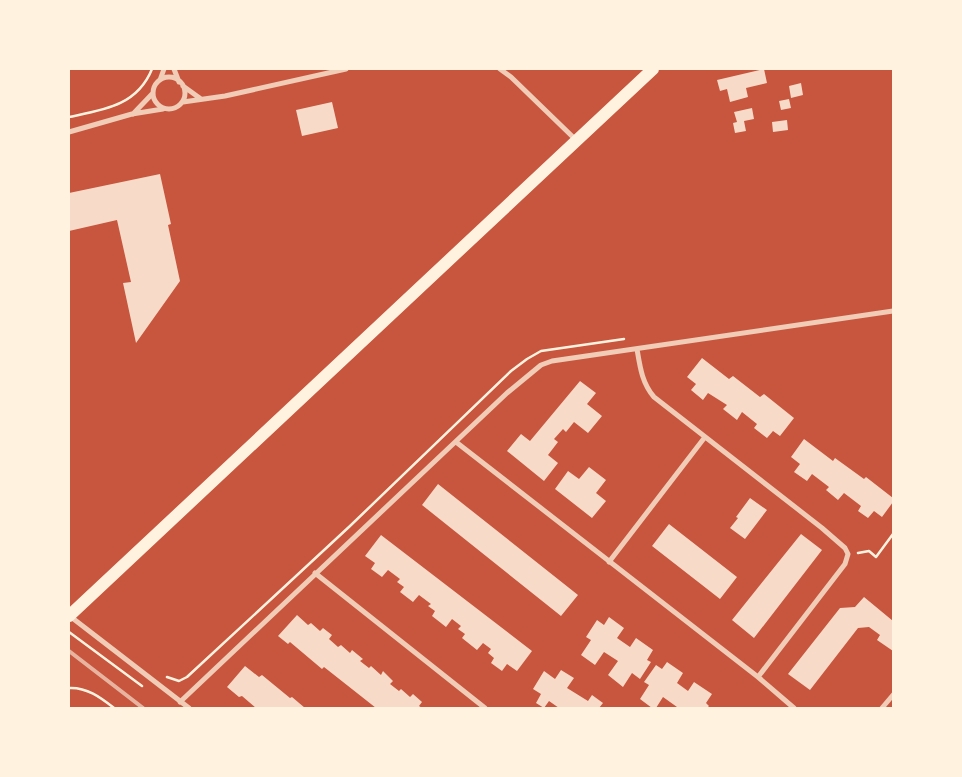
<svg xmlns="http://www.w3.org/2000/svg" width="962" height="777" viewBox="0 0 962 777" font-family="'Alegreya Sans',sans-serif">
  <rect width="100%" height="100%" fill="#c8553d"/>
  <path fill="#f7dbc8" d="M 764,69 L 767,83 L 746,88 L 748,97 L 730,102 L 727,89 L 720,91 L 717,80 Z
    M 801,83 L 803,95 L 791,98 L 789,86 Z
    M 789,99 L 791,108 L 781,110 L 779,101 Z
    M 332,102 L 338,128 L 302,136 L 296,110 Z
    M 752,108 L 754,119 L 744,121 L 746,131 L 735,133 L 733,123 L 737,122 L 734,112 Z
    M 787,120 L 788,130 L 773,132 L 772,122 Z
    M 160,174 L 171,224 L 168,225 L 180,281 L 136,343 L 123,283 L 131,282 L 117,220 L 69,231 L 69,193 Z
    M 702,358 L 729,379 L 733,376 L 760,397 L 764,394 L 794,418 L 780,436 L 773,431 L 767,438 L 754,428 L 757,424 L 742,412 L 737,420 L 723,409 L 727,405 L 708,393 L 703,400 L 691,390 L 696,384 L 687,377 Z
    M 580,381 L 596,393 L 587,404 L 602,416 L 588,433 L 574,422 L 566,432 L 563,429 L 554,439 L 558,442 L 548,455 L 558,463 L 544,481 L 507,451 L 521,434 L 530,441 Z
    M 804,439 L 833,461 L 835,458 L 864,479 L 866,477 L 893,498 L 893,502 L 882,517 L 874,511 L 868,518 L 858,511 L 861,506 L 844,493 L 838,500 L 826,490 L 829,487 L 812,474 L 807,481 L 794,472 L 800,464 L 791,457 Z
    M 589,467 L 606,480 L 596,493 L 606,501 L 592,518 L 555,489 L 568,471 L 579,479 Z
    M 438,484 L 578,595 L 561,616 L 422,505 Z
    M 750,498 L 767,510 L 745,539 L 730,528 L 738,518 L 736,517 Z
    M 669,524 L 737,577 L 720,599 L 652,546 Z
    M 801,534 L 822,550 L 754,638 L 732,620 Z
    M 381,535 L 532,651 L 517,671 L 507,664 L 502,671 L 491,663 L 494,658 L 488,653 L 491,649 L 483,643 L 477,650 L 462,638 L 465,634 L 458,629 L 461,626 L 452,619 L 446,627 L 432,616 L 435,611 L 428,606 L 431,604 L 419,595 L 413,602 L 400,592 L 404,587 L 397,582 L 400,579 L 388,570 L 382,577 L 371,569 L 375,563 L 365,556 Z
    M 864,597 L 893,621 L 893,651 L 877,640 L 880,635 L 869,627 L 858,628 L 810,690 L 788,674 L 840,608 L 855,607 Z
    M 297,615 L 308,625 L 311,623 L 320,631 L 323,628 L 332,635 L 329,639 L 338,647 L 341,645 L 350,653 L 352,650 L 363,659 L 360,661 L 369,668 L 371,666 L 381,675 L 383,671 L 393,681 L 390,684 L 399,691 L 401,689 L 410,697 L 413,694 L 422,702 L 419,706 L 422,708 L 376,708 L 324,667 L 322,669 L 290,642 L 288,644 L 278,636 Z
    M 609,617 L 624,628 L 617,638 L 630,647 L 636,638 L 653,650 L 647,660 L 651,662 L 640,679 L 632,673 L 623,687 L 608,675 L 618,661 L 604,652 L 595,665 L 581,655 L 591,640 L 586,637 L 597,620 L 604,625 Z
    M 667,662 L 683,673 L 677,683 L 688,691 L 694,682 L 712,694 L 706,703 L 709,706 L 707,708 L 675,708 L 677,707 L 663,697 L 656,708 L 652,708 L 640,699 L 649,685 L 644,682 L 656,665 L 662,669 Z
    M 245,666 L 259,677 L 262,675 L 290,698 L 292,697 L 305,708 L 256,708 L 242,696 L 239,697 L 227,687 Z
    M 561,670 L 574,678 L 567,688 L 588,701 L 592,695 L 603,703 L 599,708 L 559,708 L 549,701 L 544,708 L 536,703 L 541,694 L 533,689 L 544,671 L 555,679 Z"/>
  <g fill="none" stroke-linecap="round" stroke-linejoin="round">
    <path stroke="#fff3e0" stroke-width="2.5" d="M 69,117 C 103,110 137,106 152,69
      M 858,553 L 869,551 L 876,557 L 893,534
      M 69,632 L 142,686
      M 167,677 L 179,681 L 187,677 L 350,526 L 511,371 L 527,359 L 541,351 L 624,339
      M 69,688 C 87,687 101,698 114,708"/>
    <path stroke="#f1ccb7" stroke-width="5" d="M 174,69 L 179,82
      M 500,69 L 511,77 L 576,140
      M153 93a16 16 0 1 1 32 0a16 16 0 1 1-32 0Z
      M 160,80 L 164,69
      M 183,86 L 201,99
      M 183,102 L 225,96 L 346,69
      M 133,114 L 153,93
      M 69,132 L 132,114 L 163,109
      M 637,349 C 640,367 642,383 654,397 L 822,528 L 845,548 L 848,554 L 845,564 L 758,677
      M 456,442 L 758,677 L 794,708
      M 609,562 L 705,437
      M 315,573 L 485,708
      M 71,617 L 189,708
      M 180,702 L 507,393 L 541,365 L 552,361 L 893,311
      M 882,708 L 893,695"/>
    <path stroke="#fff3e0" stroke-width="12" d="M 69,616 L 653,69"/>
    <path stroke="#e9b49f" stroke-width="4" d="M 69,651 L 143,708"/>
  </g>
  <rect width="962" height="777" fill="none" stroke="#fff3e0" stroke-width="140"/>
</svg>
